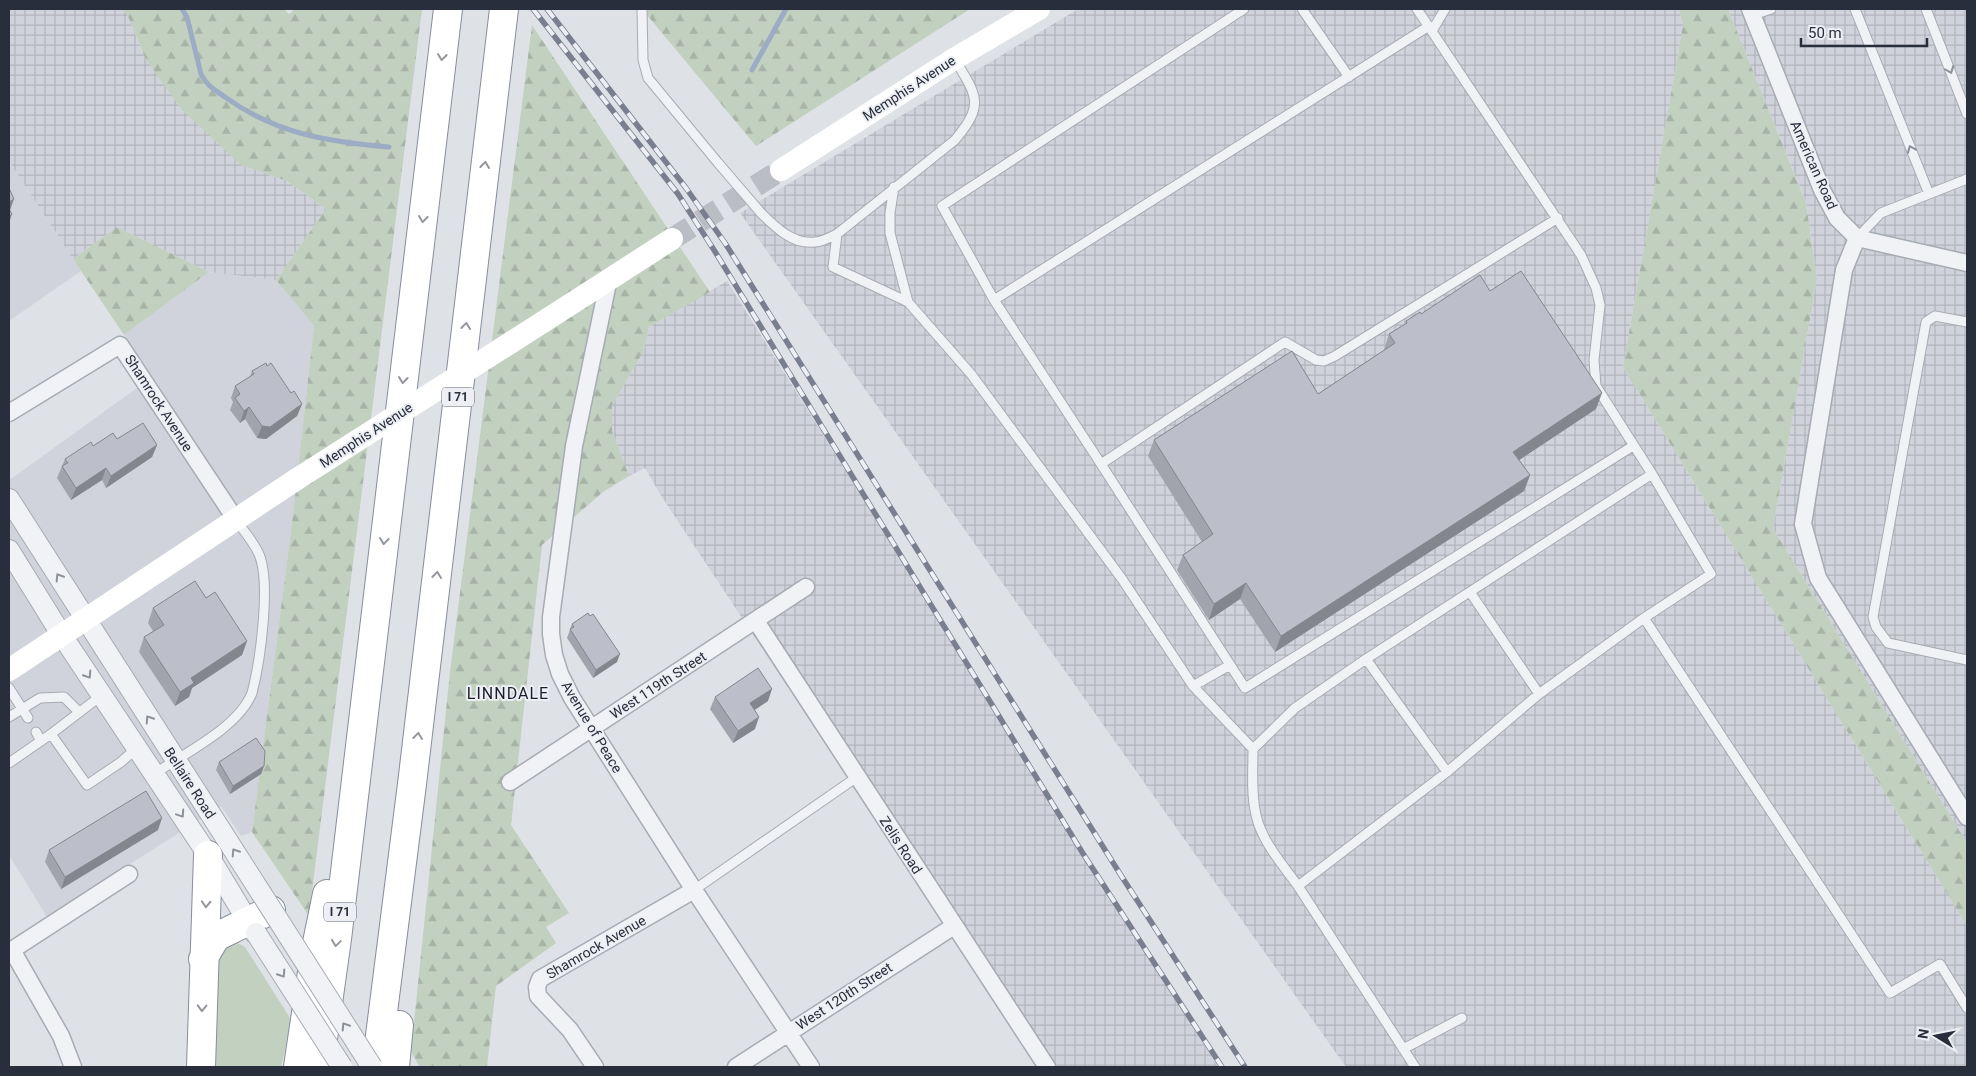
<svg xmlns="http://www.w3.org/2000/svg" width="1976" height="1076" viewBox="0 0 1976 1076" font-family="Roboto,sans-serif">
  <defs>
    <pattern id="industrial-grid" width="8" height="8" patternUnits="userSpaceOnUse" patternTransform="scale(1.25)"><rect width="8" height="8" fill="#d0d3db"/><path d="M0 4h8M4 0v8" fill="none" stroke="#b3b5bd"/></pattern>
    <pattern id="forest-firs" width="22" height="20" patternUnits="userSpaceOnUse" patternTransform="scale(1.25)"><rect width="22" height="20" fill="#c2d0c0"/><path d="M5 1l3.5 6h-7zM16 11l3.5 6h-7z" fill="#a7b3a6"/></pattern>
  </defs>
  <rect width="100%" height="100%" fill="#dee1e6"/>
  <path fill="#d0d3db" d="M 9,161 L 81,271 L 9,321 Z
    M 209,272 L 276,280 L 314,326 L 292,523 L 252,832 L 241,836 L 221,806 L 47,917 L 9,855 L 9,477 L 11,479 L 152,377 L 124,335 Z"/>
  <path fill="url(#industrial-grid)" d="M 9,9 L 121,9 L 127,14 L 146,60 L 241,165 L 287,181 L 326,209 L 276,280 L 209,272 L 117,227 L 73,259 L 9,161 Z
    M 1078,9 L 1679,9 L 1683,25 L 1623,367 L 1967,926 L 1967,1067 L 1346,1067 L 740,213 Z
    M 1728,9 L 1967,9 L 1967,843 L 1773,529 L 1817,279 L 1806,202 Z
    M 727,281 L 1218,1067 L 1039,1067 L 660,494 L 645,468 L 629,476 L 612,431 L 612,406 L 644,350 L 649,327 Z"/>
  <path fill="#c2d0c0" d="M 234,941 L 245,947 L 292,1021 L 281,1067 L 209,1067 L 218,948 Z"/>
  <path fill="url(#forest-firs)" d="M 121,9 L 284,9 L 289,14 L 295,9 L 422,9 L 309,916 L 252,832 L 292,523 L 314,326 L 276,280 L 326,209 L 287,181 L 241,165 L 182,110 L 146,60 L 127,14 Z
    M 642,9 L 970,9 L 756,146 Z
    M 1679,9 L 1728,9 L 1806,203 L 1817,279 L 1773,529 L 1967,843 L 1967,926 L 1623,367 L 1683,25 Z
    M 532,25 L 710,292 L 649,327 L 644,350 L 612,406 L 612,431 L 629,476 L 603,492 L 542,545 L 511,825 L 569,913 L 546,927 L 556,943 L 496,986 L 487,1067 L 420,1067 L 411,1052 L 450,672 Z
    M 117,227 L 209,272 L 124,335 L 73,259 Z"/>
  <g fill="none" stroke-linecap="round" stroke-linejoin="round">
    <path stroke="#9bacc4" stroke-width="5" d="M 182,9 L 187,17 L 201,74 C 206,85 215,90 225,97 C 276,134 329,142 389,147
      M 752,70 L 786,9"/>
    <path stroke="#babdc4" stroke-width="22" stroke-dasharray="22 11" stroke-linecap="butt" d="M 672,239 L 781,170"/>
    <g stroke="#a7abb3" stroke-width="11">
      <path id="service" d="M 642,9 L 643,60 L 648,78 L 719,164
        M 1302,9 L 1349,77
        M 1855,9 L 1929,194
        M 1926,9 L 1967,114
        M 1753,15 L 1771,9
        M 1432,31 L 1445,9
        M 894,187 L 890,213 L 890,233 L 908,302
        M 761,213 C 775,227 793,245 815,242 C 822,242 831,237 837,234 L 955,140 C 984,105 978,97 955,60
        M 1558,218 L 1335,356 L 1324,361 L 1316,360 L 1285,342 L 1101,464 L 1245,688 L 1633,446
        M 837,234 L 833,267 L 908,302 L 971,374 L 1122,579 L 1193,686 L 1230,665
        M 1857,238 L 1881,213 L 1967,179
        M 994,300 L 1429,26
        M 1967,322 L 1935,316 L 1926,322 L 1873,617 L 1876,627 L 1888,643 L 1967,660
        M 1101,464 L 994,300 L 942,206 L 1244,9
        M 1470,592 L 1539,694 L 1644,618 L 1711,574 L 1652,474
        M 1644,618 L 1890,993 L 1940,964 L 1967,1008
        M 1366,659 L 1447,772 L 1539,694
        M 1193,686 L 1253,749 L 1295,708 L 1366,659 L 1652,474 L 1596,386 L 1594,360 L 1600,305 L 1596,288 L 1581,255 L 1417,9
        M 9,688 L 28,718
        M 9,717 L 40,698 L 64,697 L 79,712
        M 36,732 L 41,741
        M 51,734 L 102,695
        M 1253,749 C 1253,771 1251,794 1256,815 C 1262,842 1283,865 1298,886 L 1447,772
        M 9,763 L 51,734 L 87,785 L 121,762 L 137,748
        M 154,774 C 185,753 238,728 252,693 C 260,662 272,580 258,552 C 252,540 243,530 236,520
        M 1298,886 L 1415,1067
        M 694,890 L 857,777
        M 1403,1049 L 1462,1018"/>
    </g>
    <g stroke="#a7abb3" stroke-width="19">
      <path id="minor" d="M 1750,9 L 1822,190 L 1837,218 L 1857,238 L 1967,263
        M 1857,238 L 1844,270 L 1803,524 L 1818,578 L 1967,817
        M 609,278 L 574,446 L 551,617 L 551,634 L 554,655 L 560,674 L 572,698 L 694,890 L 811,1067
        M 9,413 L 120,345 L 236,520
        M 756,621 L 1047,1067
        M 510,782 L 806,587
        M 12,950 L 61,1036 L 73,1067
        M 9,952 L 129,874
        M 595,1067 L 570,1030 L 538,996 L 537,987 L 540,979 L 694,890
        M 736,1067 L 954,926"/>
    </g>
    <g stroke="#a7abb3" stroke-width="22">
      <path id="tertiary" d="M 9,499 L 261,893
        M 9,550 L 61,634 L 208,855 L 255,933"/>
    </g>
    <g stroke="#868d9c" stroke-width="30">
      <path id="motorway" d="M 203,959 L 216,937 L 271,910
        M 201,1067 L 208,855
        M 298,1067 L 315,952 L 327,894
        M 319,1067 L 337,939 L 448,9
        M 376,1067 L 412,784 L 504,9
        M 395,1067 L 399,1025"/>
    </g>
    <use href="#service" stroke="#f0f2f5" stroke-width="9"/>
    <use href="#minor" stroke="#f0f2f5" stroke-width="16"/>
    <use href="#tertiary" stroke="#f0f2f5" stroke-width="20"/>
    <path stroke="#fff" stroke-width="22" d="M 781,170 L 954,59 L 1039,9
      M 543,322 L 672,239
      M 9,670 L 297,479"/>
    <use href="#motorway" stroke="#fff" stroke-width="28"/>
    <g stroke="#797f8f" stroke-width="5.5">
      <path id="rail" d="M 533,9 L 678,194 L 714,250 L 1082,852 L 1222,1067
        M 547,9 L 686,188 L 725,243 L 1122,877 L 1245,1067"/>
    </g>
    <use href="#rail" stroke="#edeff4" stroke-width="4" stroke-dasharray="11" stroke-linecap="butt"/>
    <g stroke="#a7abb3" stroke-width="11" stroke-linecap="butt">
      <path id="service-bridge" d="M 719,164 L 761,213"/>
    </g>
    <g stroke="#a7abb3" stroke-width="22" stroke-linecap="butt">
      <path id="tertiary-bridge" d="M 261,893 L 372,1067
        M 256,933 L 342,1067"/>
    </g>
    <use href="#service-bridge" stroke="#f0f2f5" stroke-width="9"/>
    <use href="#tertiary-bridge" stroke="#f0f2f5" stroke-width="20"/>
    <path stroke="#fff" stroke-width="22" d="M 297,479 L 543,322"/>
  </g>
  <path fill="#a2a4ad" d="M 1490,291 L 1596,409 L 1519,460 L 1530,475 L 1524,491 L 1275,652 L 1240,599 L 1209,620 L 1177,570 L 1183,555 L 1202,542 L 1148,456 L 1154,440 L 1318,394 L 1384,350 L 1389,334 L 1405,324 L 1406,321 L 1421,314 Z
    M 252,371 L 291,393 L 302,404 L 297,416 L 266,439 L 257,438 L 245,419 L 240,423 L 230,410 L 233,402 L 231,398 L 235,386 L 250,377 Z
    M 117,439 L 157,445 L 152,457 L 106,488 L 102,480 L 71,500 L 57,478 L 65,459 Z
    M 206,598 L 247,641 L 242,655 L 192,688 L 189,697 L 175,706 L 139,652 L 144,637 L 153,631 L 148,623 L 153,608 Z
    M 572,624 L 617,662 L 593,678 L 567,638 Z
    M 715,697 L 768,701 L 755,710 L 755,729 L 733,743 L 710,709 Z
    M 219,762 L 264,766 L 261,774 L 230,794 L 216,770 Z
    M 158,830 L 61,889 L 45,862 L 49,850 Z"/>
  <path fill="#84868d" d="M 14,199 L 9,213 L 9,202 Z
    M 12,214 L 9,223 L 9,216 Z
    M 1602,393 L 1596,409 L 1507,468 L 1513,452 Z
    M 302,404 L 297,416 L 266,439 L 257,438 L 262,426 Z
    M 249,407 L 245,419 L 240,423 L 244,411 Z
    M 157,445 L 152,457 L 106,488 L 111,476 Z
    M 106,468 L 102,480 L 71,500 L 76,488 Z
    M 1530,475 L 1524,491 L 1275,652 L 1281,636 Z
    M 1246,583 L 1240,599 L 1209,620 L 1214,604 Z
    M 247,641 L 242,655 L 192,688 L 189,697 L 175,706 L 180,692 L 191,678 Z
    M 620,654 L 617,662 L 593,678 L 596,670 Z
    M 772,689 L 768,701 L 746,715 L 750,703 Z
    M 759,717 L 755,729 L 733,743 L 738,731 Z
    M 264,766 L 261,774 L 230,794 L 233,786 Z
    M 162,818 L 158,830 L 61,889 L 65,877 Z"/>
  <path fill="#bcbfc9" stroke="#84868d" d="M 9,188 L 14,199 L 9,202 Z
    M 9,209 L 12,214 L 9,216 Z
    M 1521,271 L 1602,393 L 1513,452 L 1530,475 L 1281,636 L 1246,583 L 1214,604 L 1183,555 L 1213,534 L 1154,440 L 1292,351 L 1318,394 L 1395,343 L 1389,334 L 1407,323 L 1406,321 L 1420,312 L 1421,314 L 1480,275 L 1490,291 Z
    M 266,363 L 267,366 L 271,363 L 291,393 L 294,391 L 302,404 L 270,427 L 262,426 L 249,407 L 244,411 L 235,398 L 240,394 L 235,386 L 254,374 L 252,371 Z
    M 143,423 L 157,445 L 111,476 L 106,468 L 76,488 L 62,466 L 68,463 L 65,459 L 91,442 L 93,446 L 113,433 L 117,439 Z
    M 195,581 L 206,598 L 215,592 L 247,641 L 191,678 L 194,683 L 180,692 L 144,637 L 164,625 L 153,608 Z
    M 588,613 L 590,616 L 593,614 L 620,654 L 596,670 L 570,629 L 574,627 L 572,624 Z
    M 758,668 L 772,689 L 750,703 L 759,717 L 738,731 L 715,697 Z
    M 256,738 L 265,751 L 264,766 L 233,786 L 219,762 Z
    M 146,791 L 162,818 L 65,877 L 49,850 Z"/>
  <defs><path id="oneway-chevron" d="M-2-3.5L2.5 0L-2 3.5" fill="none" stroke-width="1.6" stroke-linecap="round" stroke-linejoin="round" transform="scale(1.25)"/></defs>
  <g stroke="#94969e">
    <use href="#oneway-chevron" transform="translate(442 57) rotate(97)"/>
    <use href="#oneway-chevron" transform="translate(485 165) rotate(-83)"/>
    <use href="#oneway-chevron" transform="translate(423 219) rotate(97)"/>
    <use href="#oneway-chevron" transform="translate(466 326) rotate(-83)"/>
    <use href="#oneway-chevron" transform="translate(403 380) rotate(97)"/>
    <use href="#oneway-chevron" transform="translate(384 541) rotate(97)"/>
    <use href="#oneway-chevron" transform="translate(437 575) rotate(-83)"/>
    <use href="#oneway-chevron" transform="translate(418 736) rotate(-83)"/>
    <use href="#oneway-chevron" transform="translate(206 904) rotate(93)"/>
    <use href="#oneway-chevron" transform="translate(336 943) rotate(98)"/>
    <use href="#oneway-chevron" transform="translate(202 1008) rotate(91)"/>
  </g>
  <g stroke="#8c9098">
    <use href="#oneway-chevron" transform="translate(1950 70) rotate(69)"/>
    <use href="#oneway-chevron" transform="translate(1911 149) rotate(-112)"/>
    <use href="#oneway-chevron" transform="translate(59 577) rotate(-122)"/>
    <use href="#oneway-chevron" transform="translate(88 675) rotate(57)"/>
    <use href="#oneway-chevron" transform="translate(149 719) rotate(-123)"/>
    <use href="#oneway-chevron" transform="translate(181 814) rotate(56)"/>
    <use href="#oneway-chevron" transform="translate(235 852) rotate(-123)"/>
    <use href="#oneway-chevron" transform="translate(282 974) rotate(57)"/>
    <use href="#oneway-chevron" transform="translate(345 1026) rotate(-123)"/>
  </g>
  <g text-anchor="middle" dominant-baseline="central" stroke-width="4" stroke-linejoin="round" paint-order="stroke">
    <g fill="#edeff4" stroke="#636873" stroke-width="1">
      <rect x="442" y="387.5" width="32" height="19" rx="4"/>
      <rect x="324" y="902.5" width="32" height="19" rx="4"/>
    </g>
    <g font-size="12" font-weight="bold" fill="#282e3c">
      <text x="458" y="397">I 71</text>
      <text x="340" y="912">I 71</text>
    </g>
    <g font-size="14" fill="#282e3c" stroke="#edeff4">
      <text transform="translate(909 88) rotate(-33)">Memphis Avenue</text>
      <text transform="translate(1814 165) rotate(66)">American Road</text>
      <text transform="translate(159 403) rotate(57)">Shamrock Avenue</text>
      <text transform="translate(366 435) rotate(-33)">Memphis Avenue</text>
      <text transform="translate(658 685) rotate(-33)">West 119th Street</text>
      <text transform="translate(592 727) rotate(59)">Avenue of Peace</text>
      <text transform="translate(190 783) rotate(57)">Bellaire Road</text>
      <text transform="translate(901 845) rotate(57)">Zelis Road</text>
      <text transform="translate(596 947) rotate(-30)">Shamrock Avenue</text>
      <text transform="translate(844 996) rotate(-33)">West 120th Street</text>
    </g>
    <g font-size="16" letter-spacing="1" fill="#1b1f2d" stroke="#edeff4">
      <text x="508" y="693">LINNDALE</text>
    </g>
  </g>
  <rect width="1976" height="1076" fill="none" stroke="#282e3c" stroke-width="20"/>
  <g transform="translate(1936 1036) rotate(280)" stroke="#edeff4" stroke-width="4" paint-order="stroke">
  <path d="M0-4L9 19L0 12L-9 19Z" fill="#282e3c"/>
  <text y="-8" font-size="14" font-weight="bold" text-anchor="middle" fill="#282e3c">N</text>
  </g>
  <path d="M1801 38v8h126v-8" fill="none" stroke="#282e3c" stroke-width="2.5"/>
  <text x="1808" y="38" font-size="15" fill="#282e3c" stroke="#edeff4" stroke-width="4" paint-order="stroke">50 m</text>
</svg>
